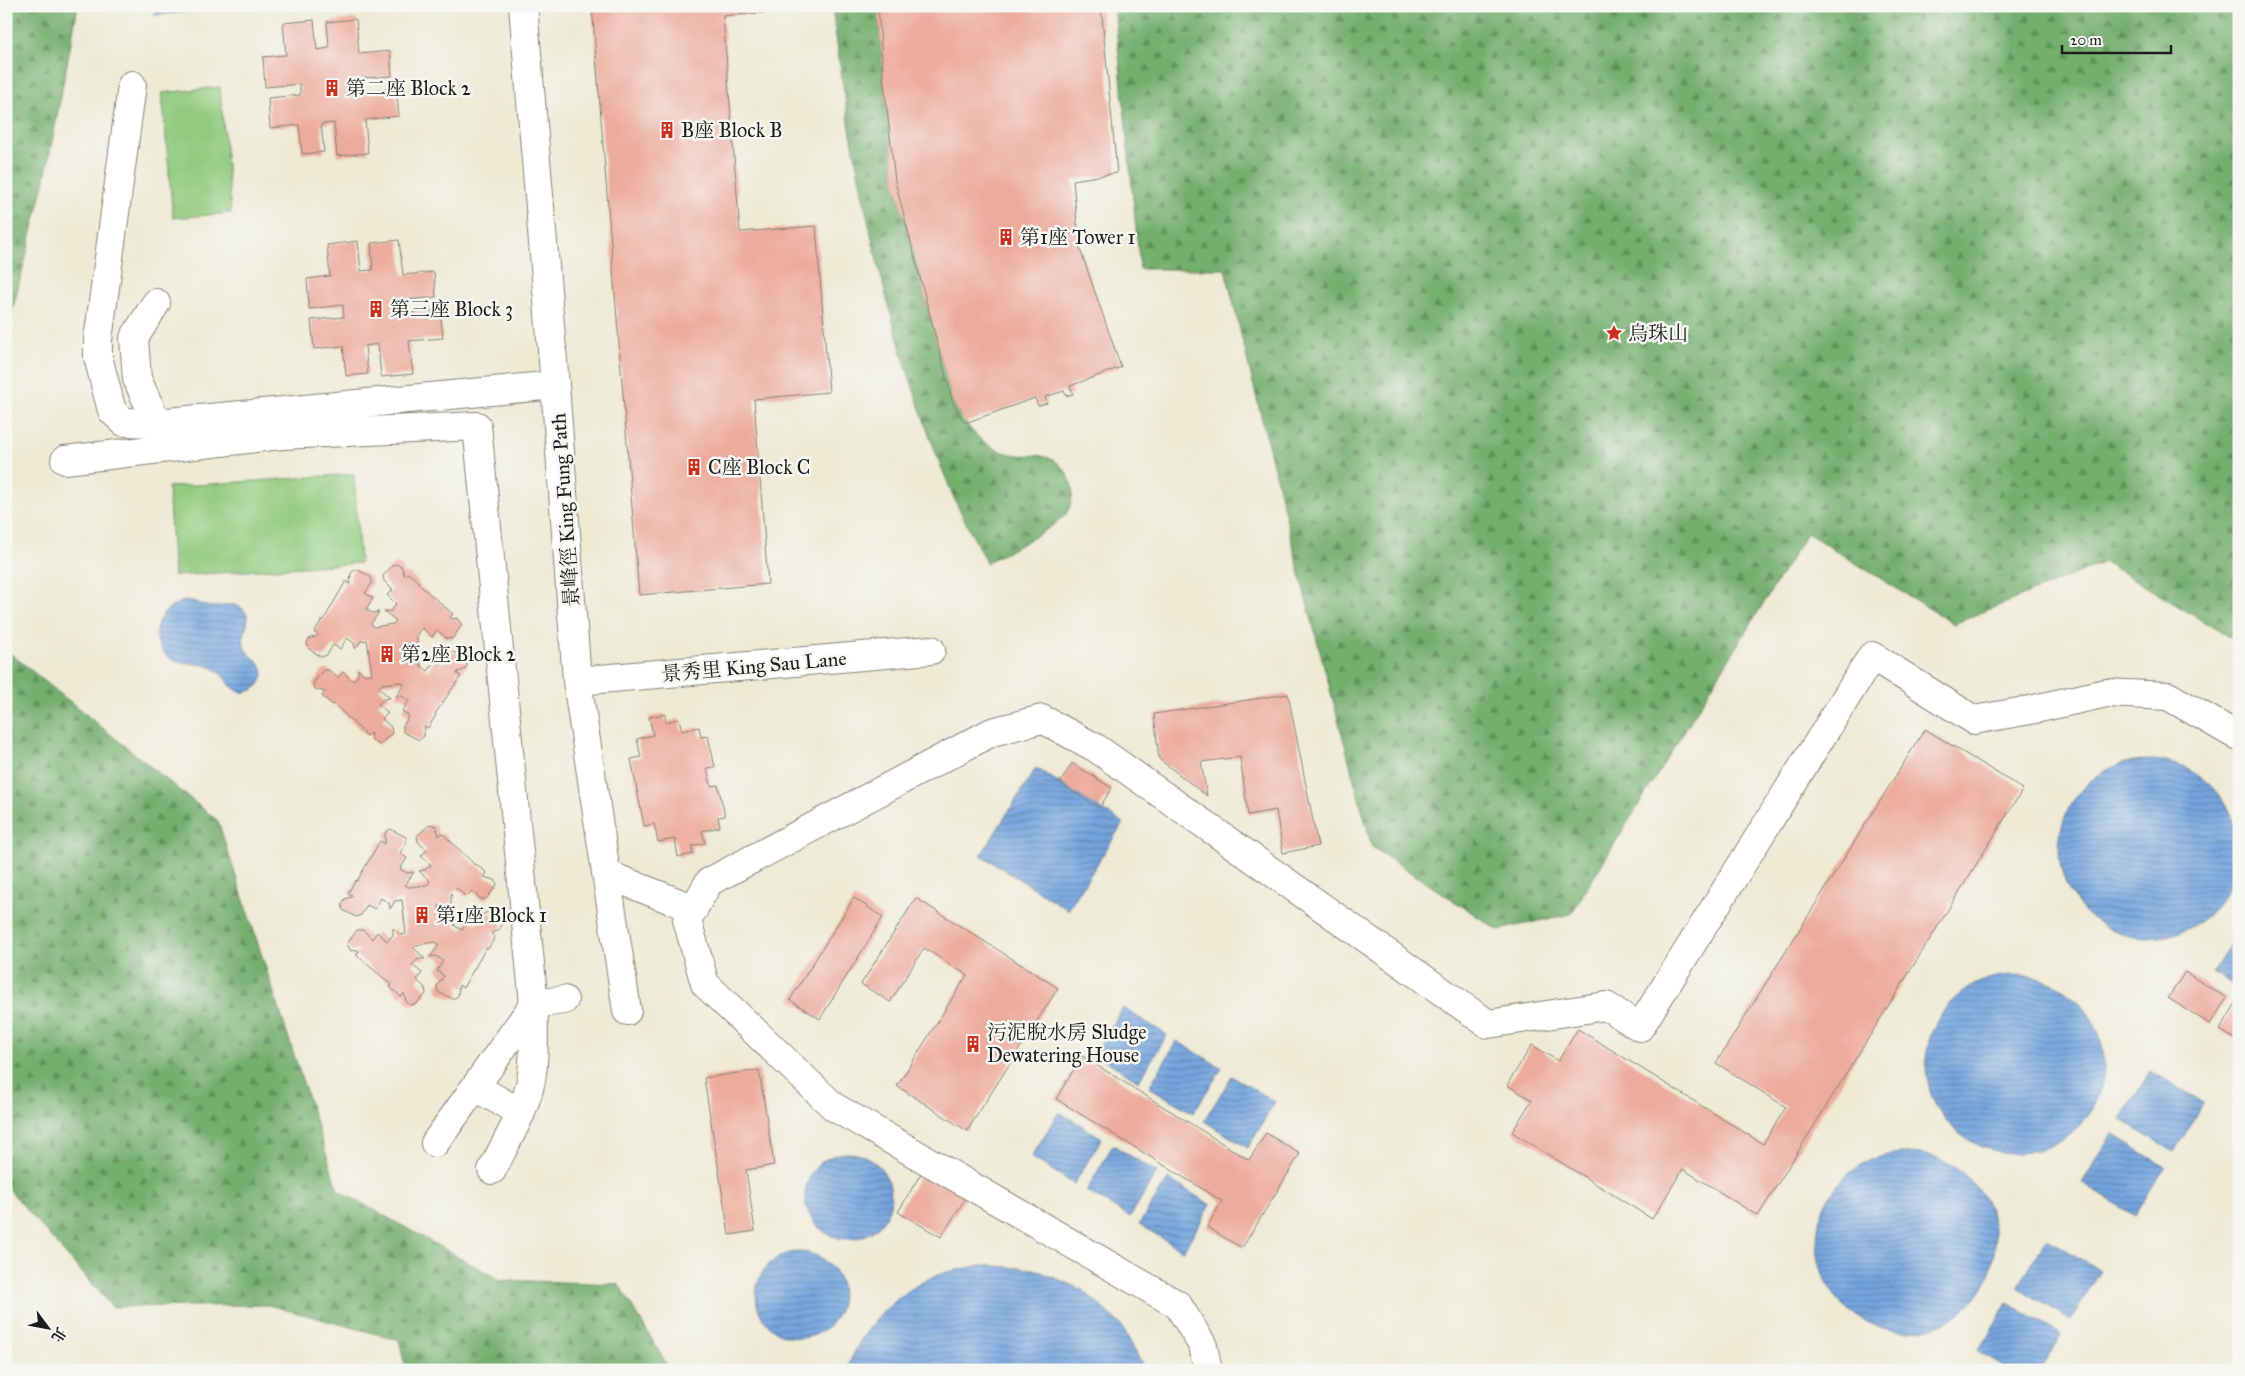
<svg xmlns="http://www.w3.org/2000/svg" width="2245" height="1376" viewBox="0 0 2245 1376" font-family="'IM FELL Great Primer','Noto Serif TC',serif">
  <defs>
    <pattern id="forest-firs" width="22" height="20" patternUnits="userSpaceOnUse" patternTransform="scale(1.25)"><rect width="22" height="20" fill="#75af6e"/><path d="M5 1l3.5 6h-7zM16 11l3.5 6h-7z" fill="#5f8e5a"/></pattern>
    <pattern id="water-rules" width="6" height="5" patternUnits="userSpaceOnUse" patternTransform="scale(1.25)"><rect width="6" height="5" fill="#74a4de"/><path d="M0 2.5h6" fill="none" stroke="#5e85b3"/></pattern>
  </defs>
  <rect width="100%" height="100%" fill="#f6f6f2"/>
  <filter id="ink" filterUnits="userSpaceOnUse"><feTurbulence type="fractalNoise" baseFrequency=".02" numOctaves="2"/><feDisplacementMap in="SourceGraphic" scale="10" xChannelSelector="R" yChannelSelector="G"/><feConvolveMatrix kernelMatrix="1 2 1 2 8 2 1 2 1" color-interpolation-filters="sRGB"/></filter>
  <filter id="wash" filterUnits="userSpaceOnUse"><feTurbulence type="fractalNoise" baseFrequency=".0096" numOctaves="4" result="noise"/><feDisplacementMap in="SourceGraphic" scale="20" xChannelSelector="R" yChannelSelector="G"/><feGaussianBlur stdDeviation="1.12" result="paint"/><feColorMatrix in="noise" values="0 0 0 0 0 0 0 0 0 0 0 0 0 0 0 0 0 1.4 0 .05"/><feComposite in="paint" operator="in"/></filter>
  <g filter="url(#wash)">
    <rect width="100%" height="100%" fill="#eeead4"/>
    <path fill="#92cb7f" stroke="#57744e" d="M 220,87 L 231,213 L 173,218 L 162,93 Z
      M 354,474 L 360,563 L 174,576 L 168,487 Z"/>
    <path fill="url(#forest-firs)" stroke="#486645" d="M 6,6 L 78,6 L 44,184 L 6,336 Z
      M 832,6 L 878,6 L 883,74 L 895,181 L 952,399 C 965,427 986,453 1019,455 C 1029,456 1040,454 1049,458 C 1060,462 1068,472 1071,483 C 1074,493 1072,506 1065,515 C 1054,529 1004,553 986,563 C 976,541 964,520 954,498 C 888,342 853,174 832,6 Z
      M 1114,6 L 2239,6 L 2239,643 L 2105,562 L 1954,624 L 1807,533 L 1571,914 L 1498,930 L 1372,847 L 1305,595 L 1225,269 L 1140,269 Z
      M 6,650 L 218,821 L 338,1190 L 500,1280 L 619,1284 L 670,1370 L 406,1370 L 399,1340 L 268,1305 L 112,1307 L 6,1186 Z"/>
    <path fill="url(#water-rules)" stroke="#48607d" d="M 154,6 L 204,6 L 204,10 L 155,15 Z
      M 189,600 C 197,602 205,607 214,607 C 223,607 231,602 240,607 C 257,617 240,632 244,645 C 247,659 267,660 262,679 C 260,685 255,689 249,691 C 244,693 239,692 235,689 C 227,684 224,675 216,670 C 200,659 177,669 164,653 C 145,629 163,605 189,600 Z
      M2059 849a89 89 0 1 1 178 0a89 89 0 1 1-178 0Z
      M 1036,768 L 1123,823 L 1068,910 L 981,855 Z
      M 2239,930 L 2239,988 L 2213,972 Z
      M1926 1064a89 89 0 1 1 178 0a89 89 0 1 1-178 0Z
      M 1123,1008 L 1167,1035 L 1139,1081 L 1095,1054 Z
      M 1177,1041 L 1222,1068 L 1193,1113 L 1149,1087 Z
      M 2151,1071 L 2204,1103 L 2174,1152 L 2121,1119 Z
      M 1232,1076 L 1275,1102 L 1248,1148 L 1204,1121 Z
      M 1059,1112 L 1102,1138 L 1074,1184 L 1031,1157 Z
      M 2112,1134 L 2165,1167 L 2135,1216 L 2082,1183 Z
      M 1113,1145 L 1157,1172 L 1130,1217 L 1086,1191 Z
      M1817 1242a89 89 0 1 1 178 0a89 89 0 1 1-178 0Z
      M805 1196a43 43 0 1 1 86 0a43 43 0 1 1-86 0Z
      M 1168,1179 L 1211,1205 L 1183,1251 L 1139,1224 Z
      M 2047,1239 L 2101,1271 L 2071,1320 L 2017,1287 Z
      M756 1295a43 43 0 1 1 86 0a43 43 0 1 1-86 0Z
      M 981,1265 L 1034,1269 L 1083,1290 L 1122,1326 L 1145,1370 L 847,1370 C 860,1330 892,1298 928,1279 C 943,1271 965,1269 981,1265 Z
      M 2008,1302 L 2062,1335 L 2040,1370 L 2009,1370 L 1978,1351 Z
      M 1771,1363 L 1795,1366 L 1805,1370 L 1742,1370 Z"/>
    <g id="blocks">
      <path fill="#edab9c" d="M 592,6 L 799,6 L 799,10 L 723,16 L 740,232 L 816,226 L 829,392 L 754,399 L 768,584 L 639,595 Z
        M 878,6 L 1101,6 L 1117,173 L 1073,180 L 1079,246 L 1121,367 L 1070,386 L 1073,394 L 1066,396 L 1064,391 L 1045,397 L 1047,403 L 1038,406 L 1035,398 L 965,423 L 962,419 L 952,400 L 895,181 L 883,74 Z
        M 356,19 L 359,54 L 390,51 L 392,76 L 363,78 L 364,92 L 396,88 L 399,116 L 365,120 L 368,153 L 337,156 L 334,123 L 321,124 L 324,152 L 302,154 L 299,125 L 270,128 L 268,98 L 300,95 L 300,84 L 265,87 L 263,57 L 286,55 L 283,23 L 314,20 L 317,50 L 329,48 L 327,22 Z
        M 399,240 L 403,275 L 434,272 L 436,297 L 407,300 L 409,313 L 440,310 L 443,338 L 409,341 L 413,374 L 381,377 L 378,344 L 365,346 L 368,374 L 346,376 L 343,346 L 314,349 L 311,320 L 344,317 L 343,305 L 309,309 L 307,279 L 330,276 L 327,245 L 358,241 L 361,271 L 373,270 L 371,243 Z
        M 396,564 L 401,566 L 405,576 L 408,573 L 419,582 L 418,584 L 453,614 L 450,617 L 451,619 L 457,618 L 462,625 L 452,639 L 446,638 L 437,630 L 432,637 L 422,628 L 417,634 L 417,644 L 405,645 L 406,659 L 418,657 L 421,666 L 428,671 L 435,660 L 441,664 L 448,653 L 454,652 L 466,660 L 467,666 L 464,670 L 458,672 L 457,674 L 461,676 L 435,714 L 436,715 L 428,728 L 425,726 L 424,736 L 419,740 L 403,732 L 403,726 L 409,716 L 402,711 L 409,701 L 402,696 L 396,697 L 404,684 L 400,682 L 382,684 L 379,688 L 390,698 L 384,699 L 378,704 L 388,713 L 382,719 L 391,727 L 392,733 L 379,745 L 372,740 L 370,733 L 367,736 L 334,704 L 333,705 L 322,696 L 325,692 L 315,689 L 313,684 L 323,670 L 329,670 L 338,678 L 343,672 L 353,681 L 358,675 L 358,669 L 365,675 L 372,674 L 367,640 L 361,641 L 355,649 L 354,643 L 347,638 L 340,649 L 333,645 L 327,655 L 321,657 L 309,649 L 307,643 L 310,638 L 316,637 L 318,635 L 314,632 L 322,620 L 323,621 L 346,581 L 350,584 L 351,573 L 356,569 L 371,577 L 372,583 L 365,593 L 373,598 L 366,609 L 372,613 L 379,612 L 371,624 L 374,627 L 393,624 L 396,621 L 384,611 L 391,611 L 396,604 L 387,595 L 393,590 L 384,581 L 383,576 L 393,565 Z
        M 1288,694 L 1318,846 L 1283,853 L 1276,810 L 1248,815 L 1240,757 L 1201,762 L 1207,796 L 1159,759 L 1154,714 Z
        M 665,714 L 666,722 L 679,719 L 682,731 L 699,727 L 701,737 L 708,736 L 715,767 L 707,768 L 711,786 L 718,785 L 725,816 L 718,817 L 720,827 L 702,831 L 705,843 L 692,846 L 693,854 L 678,857 L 675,839 L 658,842 L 654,824 L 644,826 L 631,759 L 641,757 L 637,739 L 653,735 L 649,717 Z
        M 1925,729 L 2023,789 L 1758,1216 L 1683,1169 L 1652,1219 L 1512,1132 L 1532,1100 L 1507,1085 L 1532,1045 L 1558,1061 L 1578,1029 L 1763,1144 L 1786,1107 L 1716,1063 Z
        M 1072,763 L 1112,788 L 1099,808 L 1060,783 Z
        M 430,824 L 436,826 L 439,836 L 442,833 L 475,865 L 476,864 L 487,873 L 484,877 L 495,880 L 497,885 L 486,899 L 481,899 L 472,891 L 466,897 L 457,888 L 451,894 L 451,904 L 439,906 L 441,918 L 453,917 L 455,926 L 462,930 L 469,920 L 476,924 L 483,914 L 488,912 L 500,920 L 502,925 L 498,931 L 493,932 L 491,934 L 495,937 L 488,949 L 486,948 L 463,988 L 459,985 L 458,996 L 453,999 L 438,992 L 437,986 L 444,976 L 437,971 L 443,961 L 436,956 L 430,957 L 439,945 L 435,942 L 416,945 L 414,948 L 425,959 L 418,959 L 412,965 L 422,973 L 417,980 L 425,988 L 426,994 L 416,1004 L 410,1005 L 406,1001 L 404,993 L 401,997 L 390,987 L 392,985 L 356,955 L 359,952 L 358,950 L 351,951 L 347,944 L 357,930 L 363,930 L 372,939 L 377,932 L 387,941 L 393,935 L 393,928 L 400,935 L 406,934 L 402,900 L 395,901 L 390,909 L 389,903 L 381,898 L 375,909 L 367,905 L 361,915 L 356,917 L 343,910 L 342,904 L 345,899 L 351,897 L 352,895 L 348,893 L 356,880 L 357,881 L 380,841 L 385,844 L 385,833 L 390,829 L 406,837 L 406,843 L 400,853 L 407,858 L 400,869 L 407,873 L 414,872 L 405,885 L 409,887 L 427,885 L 430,881 L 419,871 L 425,870 L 431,865 L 421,856 L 427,850 L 418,842 L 417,836 Z
        M 854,898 L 883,917 L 820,1019 L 790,1000 Z
        M 916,898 L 1058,988 L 967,1131 L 897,1086 L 967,975 L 924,948 L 890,1002 L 861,984 Z
        M 2185,972 L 2227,998 L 2210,1024 L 2168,998 Z
        M 2236,1003 L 2239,1005 L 2239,1042 L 2220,1030 Z
        M 1082,1056 L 1249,1160 L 1266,1133 L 1300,1154 L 1242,1248 L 1207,1227 L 1222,1201 L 1056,1099 Z
        M 759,1070 L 774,1165 L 746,1170 L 755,1231 L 729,1235 L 704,1078 Z
        M 926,1165 L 970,1191 L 941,1237 L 898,1212 Z"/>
    </g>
  </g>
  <g filter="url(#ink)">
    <use href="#blocks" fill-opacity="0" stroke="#858378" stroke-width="1"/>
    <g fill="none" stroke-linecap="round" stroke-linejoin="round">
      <g stroke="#858378" stroke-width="30">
        <path id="minor" d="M 523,6 L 555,385 L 577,681 L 627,1011
          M 132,85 L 98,340 L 98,357 L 112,411 L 124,422 L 157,423 L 555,385
          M 156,303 L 134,338 L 137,379 L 157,423
          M 65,460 L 282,435 L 477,426 L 534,1004 C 533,1032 536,1062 529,1089 C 521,1118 505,1144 492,1170
          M 577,681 L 931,650
          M 606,874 L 694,909
          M 475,1087 L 521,1113
          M 435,1143 L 534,1004 L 564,1000
          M 1208,1370 L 1203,1346 L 1178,1305 L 834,1107 L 705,984 L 687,920 L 709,882 L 992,732 L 1042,719 L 1096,748 L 1488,1024 L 1606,1006 L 1640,1027 L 1872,656 L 1974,720 L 2030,710 L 2106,693 L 2168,696 L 2239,737"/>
      </g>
      <use href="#minor" stroke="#fff" stroke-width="28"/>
    </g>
  </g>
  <defs>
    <g id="building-bare" transform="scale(1.35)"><path d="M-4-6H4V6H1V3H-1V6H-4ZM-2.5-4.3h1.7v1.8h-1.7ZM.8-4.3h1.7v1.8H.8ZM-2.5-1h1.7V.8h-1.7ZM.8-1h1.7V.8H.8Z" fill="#c8321e" stroke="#f6f6f2" stroke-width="2.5" paint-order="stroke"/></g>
    <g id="sight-bare" transform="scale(1.35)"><path d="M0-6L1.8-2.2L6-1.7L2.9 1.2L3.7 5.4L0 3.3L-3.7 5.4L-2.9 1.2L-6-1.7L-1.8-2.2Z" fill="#c8321e" stroke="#f6f6f2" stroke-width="2.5" paint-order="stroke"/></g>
  </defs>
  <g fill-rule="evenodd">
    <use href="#building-bare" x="332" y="88"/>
    <use href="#building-bare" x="667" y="130"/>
    <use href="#building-bare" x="1006" y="237"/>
    <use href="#building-bare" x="376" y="309"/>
    <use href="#sight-bare" x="1614" y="333"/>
    <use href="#building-bare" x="694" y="467"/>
    <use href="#building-bare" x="387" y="654"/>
    <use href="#building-bare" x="422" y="915"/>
    <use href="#building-bare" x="973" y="1044"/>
  </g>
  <g text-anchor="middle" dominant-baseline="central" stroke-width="5" stroke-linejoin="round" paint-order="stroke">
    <g font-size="20" fill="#1c1c1c" stroke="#f6f6f2" text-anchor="start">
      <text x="346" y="88">第二座 Block 2</text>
      <text x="681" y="130">B座 Block B</text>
      <text x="1020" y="237">第1座 Tower 1</text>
      <text x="390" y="309">第三座 Block 3</text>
      <text x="1628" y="333">烏珠山</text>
      <text x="708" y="467">C座 Block C</text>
      <text x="401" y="654">第2座 Block 2</text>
      <text x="436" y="915">第1座 Block 1</text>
      <text x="987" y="1032">污泥脫水房 Sludge<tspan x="987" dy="23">Dewatering House</tspan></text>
    </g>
    <g font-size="20" fill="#1c1c1c" stroke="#f6f6f2">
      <text transform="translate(565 510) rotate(-94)">景峰徑 King Fung Path</text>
      <text transform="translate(754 666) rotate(-5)">景秀里 King Sau Lane</text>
    </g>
  </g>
  <rect width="2245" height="1376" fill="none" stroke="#f6f6f2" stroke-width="25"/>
  <g transform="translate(48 1328) rotate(122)" stroke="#f6f6f2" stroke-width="4" paint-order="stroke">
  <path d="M0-4L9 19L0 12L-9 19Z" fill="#1c1c1c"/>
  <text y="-8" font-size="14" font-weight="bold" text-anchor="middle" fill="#1c1c1c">北</text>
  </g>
  <path d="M2062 45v8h109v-8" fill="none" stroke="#1c1c1c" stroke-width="2.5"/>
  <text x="2070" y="45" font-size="15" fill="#1c1c1c" stroke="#f6f6f2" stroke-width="4" paint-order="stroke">20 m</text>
</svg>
